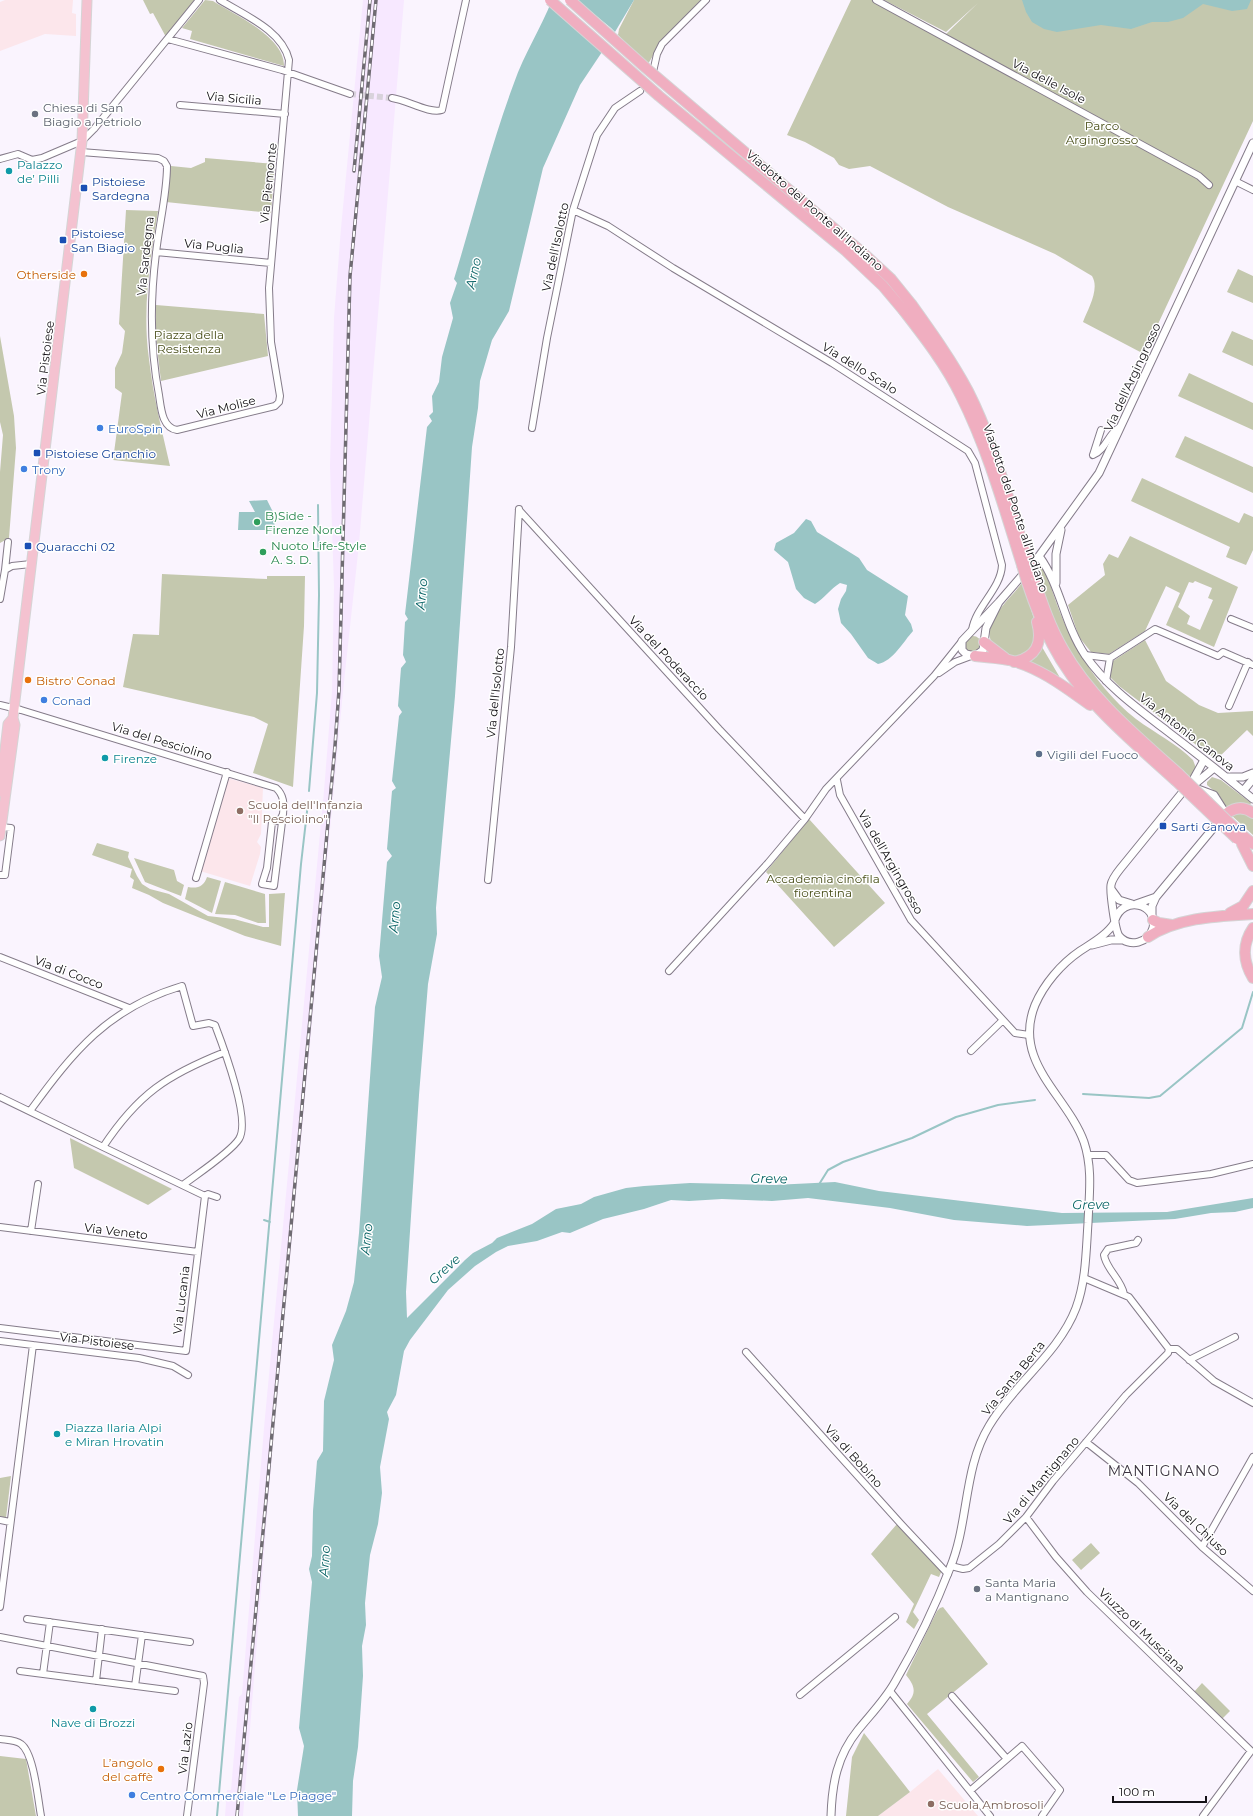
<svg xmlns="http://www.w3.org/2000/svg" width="1253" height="1816" viewBox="0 0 1253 1816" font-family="Montserrat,sans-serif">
  <rect width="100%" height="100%" fill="#faf4fe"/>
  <path fill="#f7e8ff" d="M 363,0 L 404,0 L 359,544 L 343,691 L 274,1429 L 243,1816 L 225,1816 L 227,1790 L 231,1790 L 239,1697 L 242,1694 L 264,1428 L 324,791 L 332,691 L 334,587 L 330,466 L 334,318 L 341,228 Z"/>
  <path fill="#fce6eb" d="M 5,0 L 73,0 L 72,13 L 76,14 L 76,36 L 45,34 L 0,51 L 0,2 Z
    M 227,778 L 263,788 L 261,834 L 257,842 L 261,847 L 260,854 L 250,886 L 200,871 Z
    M 938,1769 L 978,1816 L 878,1816 L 910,1792 Z"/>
  <path fill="#c4c8ae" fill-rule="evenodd" d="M 143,0 L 195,0 L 166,37 L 153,13 L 150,14 Z
    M 205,0 L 213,1 C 235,15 285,37 284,66 L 190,39 L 192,31 L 182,28 Z
    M 634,0 L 701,0 L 660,44 L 648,64 L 618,35 L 619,29 Z
    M 851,0 L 883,0 L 946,34 L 978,3 L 946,32 L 884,0 L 1253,0 L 1253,121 L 1144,354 L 1083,322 C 1088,309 1100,289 1092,276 L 1055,254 L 948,207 L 870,166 L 849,169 L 839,165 L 834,158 L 805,142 L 787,135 Z
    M 205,158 L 275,164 L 271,213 L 166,202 L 171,166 L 191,168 L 205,162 Z
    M 126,210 L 158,211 C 150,259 142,310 149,359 C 153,395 162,431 170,466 L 113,460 L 122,393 L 115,388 L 115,368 L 122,353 L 125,331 L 119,324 Z
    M 1238,269 L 1253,276 L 1253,303 L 1227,292 Z
    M 156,305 L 264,314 L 268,356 L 161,381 L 156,339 Z
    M 1232,331 L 1253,340 L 1253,366 L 1222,352 Z
    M 0,336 L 14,416 L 16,448 L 9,538 L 0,543 L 0,472 L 3,435 L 0,422 Z
    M 1189,373 L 1253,403 L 1253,430 L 1178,396 Z
    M 1185,436 L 1253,467 L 1253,493 L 1175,457 Z
    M 1142,478 L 1239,523 L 1244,513 L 1253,517 L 1253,550 L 1246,565 L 1226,557 L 1230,547 L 1131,501 Z
    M 1130,536 L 1238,587 L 1214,647 L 1166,625 L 1180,593 L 1166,586 L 1145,631 L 1109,654 L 1091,652 L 1079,637 L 1068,605 L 1105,575 L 1103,564 L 1109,554 L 1118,558 ZM 1195,581 L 1212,588 L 1208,598 L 1213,600 L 1200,630 L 1187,624 L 1190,616 L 1178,607 L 1189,582 L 1193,583 Z
    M 1040,566 L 1047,573 C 1062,629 1090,682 1136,719 C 1155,733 1177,744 1193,760 L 1196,768 L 1191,778 C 1154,745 1115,713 1085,674 C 1061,643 1044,604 1034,567 Z
    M 162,574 L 267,579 L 267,576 L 305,576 L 304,626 L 293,787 L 253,773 L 268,724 L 254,717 L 123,687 L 133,634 L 159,635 Z
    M 1022,583 C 1026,597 1041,629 1035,642 C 1024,670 981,653 991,625 C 996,610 1012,596 1022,583 Z
    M965 644a8 8 0 1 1 16 0a8 8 0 1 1-16 0Z
    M 1145,640 L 1166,681 L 1199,705 L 1218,713 L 1253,711 L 1253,736 L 1247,730 L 1216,760 L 1119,686 L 1110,677 L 1113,661 Z
    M 1042,647 L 1059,676 L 1059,678 L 1025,661 Z
    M 1212,777 L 1221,780 L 1251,803 L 1250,805 L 1236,803 L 1226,807 L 1219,795 L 1207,785 L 1207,782 Z
    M 1238,813 L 1245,813 L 1253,819 L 1253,835 L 1231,815 Z
    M 809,819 L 885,903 L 834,947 L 766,872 Z
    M 97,843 L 129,852 L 128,857 L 137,876 L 142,884 L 150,889 L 169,894 L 208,916 L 234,919 L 263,927 L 269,927 L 269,894 L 285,893 L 281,946 L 245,936 L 163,903 L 149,895 L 132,888 L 134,880 L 130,877 L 132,869 L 92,855 Z
    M 134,858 L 174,870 L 177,881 L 184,885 L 181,896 L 145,882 Z
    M 207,877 L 221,881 L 212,913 L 185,899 L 188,887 C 198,889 204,886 207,877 Z
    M 225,882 L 265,894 L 266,923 L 258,923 L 235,915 L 215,914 Z
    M 70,1139 L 70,1138 L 172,1189 L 148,1205 L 74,1168 Z
    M 11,1476 L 6,1518 L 0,1516 L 0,1478 Z
    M 897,1524 L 942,1570 L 939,1577 L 931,1574 L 913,1612 L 919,1620 L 914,1629 L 906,1622 L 914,1604 L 871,1554 Z
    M 1091,1543 L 1100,1553 L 1081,1570 L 1072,1560 Z
    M 943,1607 L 988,1664 L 927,1714 L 979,1777 L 973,1782 L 907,1704 C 917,1693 915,1686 906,1675 L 937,1611 L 940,1608 Z
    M 1202,1683 L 1230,1711 L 1222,1719 L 1194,1692 Z
    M 864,1733 L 910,1792 L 878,1816 L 846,1816 L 852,1757 Z
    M 0,1756 L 26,1759 L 36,1816 L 0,1816 Z"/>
  <path fill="#99c5c5" d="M 552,0 L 634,0 L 612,37 L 580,85 L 543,168 L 509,311 L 492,340 L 480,381 L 478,408 L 472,447 L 455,696 L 436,908 L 437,934 L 428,984 L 419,1095 L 406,1292 L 407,1318 L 465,1260 L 473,1253 L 492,1243 L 497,1238 L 532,1224 L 556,1209 L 581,1204 L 594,1197 L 626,1188 L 644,1186 L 690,1183 L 774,1185 L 835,1182 L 879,1191 L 1062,1213 L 1167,1212 L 1253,1198 L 1253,1208 L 1235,1212 L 1211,1213 L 1175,1219 L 1027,1226 L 954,1220 L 890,1208 L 808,1198 L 772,1201 L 722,1199 L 689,1201 L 671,1200 L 644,1209 L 603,1219 L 570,1233 L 562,1232 L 537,1241 L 508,1246 L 496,1252 L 475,1266 L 448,1290 L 410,1340 L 404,1351 L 396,1395 L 387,1412 L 389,1419 L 380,1467 L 382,1493 L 378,1524 L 370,1555 L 365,1603 L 366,1625 L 362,1646 L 363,1676 L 358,1747 L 353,1781 L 352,1816 L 298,1816 L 297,1790 L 304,1746 L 299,1728 L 312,1582 L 309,1569 L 312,1556 L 313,1511 L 317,1461 L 323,1451 L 324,1401 L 334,1360 L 332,1345 L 346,1311 L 354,1282 L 359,1233 L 375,1007 L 382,977 L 379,956 L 387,862 L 392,856 L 387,849 L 392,791 L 396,788 L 392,781 L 399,716 L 402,712 L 398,706 L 401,668 L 406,662 L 403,655 L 405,622 L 408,619 L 405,614 L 427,427 L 432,421 L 429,416 L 433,412 L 432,396 L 439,382 L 442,357 L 453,318 L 450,303 L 457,283 L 454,279 C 474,214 490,147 514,83 C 524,54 541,28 552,0 Z
    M 1022,0 L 1251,0 L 1247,9 L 1232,11 L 1203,4 L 1183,18 L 1168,22 L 1152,22 L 1131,29 L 1101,25 L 1057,32 L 1044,29 L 1032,22 L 1026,12 Z
    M 267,500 L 274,514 L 275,530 L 238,530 L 239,512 L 255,512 L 249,501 Z
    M 806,519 L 811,521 L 817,532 L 859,558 L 867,570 L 908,596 L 905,615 L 911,624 L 913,631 C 903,642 893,661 878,664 L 868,658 L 851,634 L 841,623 L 838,609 L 841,599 L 846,591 L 847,585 L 840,583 C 830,589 825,598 815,604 L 804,598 L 796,589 L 788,562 L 774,550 L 776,543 L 794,533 Z"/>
  <path fill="#faf4fe" d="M 550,0 L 577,0 L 611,28 L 617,34 L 604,52 L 548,5 Z"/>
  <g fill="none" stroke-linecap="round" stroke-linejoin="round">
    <path stroke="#99c5c5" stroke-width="2" d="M 309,791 L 317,693 L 319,595 L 318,505
      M 1083,1094 L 1149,1098 L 1160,1096 L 1242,1028 L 1253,992
      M 818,1186 L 828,1170 L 843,1162 L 912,1138 L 956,1117 L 998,1105 L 1035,1100
      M 264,1220 L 270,1222
      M 217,1816 L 301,864 L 308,803"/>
    <path stroke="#d8d2db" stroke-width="6" stroke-dasharray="6 3" stroke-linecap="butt" d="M 350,94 L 392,98"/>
    <g stroke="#857c8a" stroke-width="8">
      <path id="minor" d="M 876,0 L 1199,176 L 1209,185
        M 168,39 L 282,70 L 350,94
        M 653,72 L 657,54 L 662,44 L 706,0
        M 392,98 C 407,100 429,114 442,110 L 466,0
        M 180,105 L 285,114
        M 81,152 L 158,158 L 164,161 L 167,166 C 167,194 159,225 156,253 C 150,301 150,348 159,395 C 161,408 162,428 177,430 L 275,406 L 279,402 L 280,396 L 271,342 L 269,288 L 289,60 C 282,30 244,15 220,0
        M 0,159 L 18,154 L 32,160 L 42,158 L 82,141 L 94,129 L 199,0
        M 1235,181 L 1253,190
        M 573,210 L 608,226 L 673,268 L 832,363 L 968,451 L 975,463 L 1002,565 C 1001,589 976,606 972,630
        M 156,252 L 271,263
        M 532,428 L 547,338 L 573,210 L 597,135 L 615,108 L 640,91
        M 1093,455 C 1106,450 1108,433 1120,427
        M 1093,455 L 1101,430
        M 519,510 L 719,729 L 805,819
        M 5,570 L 8,542
        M 0,599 L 5,570 L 12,566 L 31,564
        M 1231,619 L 1253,628
        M 1085,655 L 1110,658 L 1106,681
        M 1110,658 L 1155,629 L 1218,656 L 1223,652 L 1253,665
        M 939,673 L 955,662 L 971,656
        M 0,705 L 21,710 L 276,788 C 284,795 284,804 283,814 L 274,886 L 262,884 L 267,868 L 272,822 L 280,820 L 283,814
        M 1229,706 L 1248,662
        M 837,780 L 840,795 L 911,920 L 1015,1033 L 1029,1035
        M 0,875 L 5,875 L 11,828 L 1,827
        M 196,878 L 227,772
        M 488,880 L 511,647 L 519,509
        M 0,957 L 129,1008
        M 669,971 L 768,863 L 805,819 L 826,789 L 934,676 L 962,641
        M 971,1051 L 1003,1020
        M 0,1097 L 103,1147 C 138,1094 167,1075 225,1052
        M 30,1111 C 73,1052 108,1008 182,986 L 193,1026 L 209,1023 L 215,1025 C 223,1046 251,1120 239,1139 C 231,1152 196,1175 183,1185
        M 103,1147 L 205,1196 L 208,1194 L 217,1197
        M 1088,1155 L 1106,1155 L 1129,1180 L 1137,1183 L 1211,1174 L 1253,1164
        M 0,1227 L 198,1252
        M 31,1231 L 38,1184
        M 1084,1278 L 1129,1297 L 1169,1349
        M 1124,1294 C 1121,1279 1106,1269 1104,1255 L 1108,1249 L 1136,1243 L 1138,1240
        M 0,1328 L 186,1351 L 205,1196
        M 0,1341 L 139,1358 L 173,1366 L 188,1375
        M 1169,1349 L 1177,1349 L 1214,1381 L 1253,1403
        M 746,1352 L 901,1524 L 948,1574
        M 1189,1360 L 1235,1337
        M 1086,1442 L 1138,1483 L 1202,1547 L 1253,1591
        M 1026,1517 L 1056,1557 L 1087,1592 L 1251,1751
        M 0,1520 L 10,1522
        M 1202,1547 L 1253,1457
        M 951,1566 L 963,1569 L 969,1568 L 999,1544 L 1026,1517 L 1053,1481 L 1126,1395 L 1168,1353 L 1169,1349
        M 0,1607 L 33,1345
        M 27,1619 L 190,1642
        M 0,1637 L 203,1676 L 204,1683 L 187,1816
        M 20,1671 L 175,1691
        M 43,1674 L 50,1622
        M 96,1681 L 102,1629
        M 135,1686 L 142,1635
        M 890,1691 L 990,1816
        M 800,1695 L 895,1617
        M 952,1696 L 1007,1759
        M 0,1739 C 7,1740 16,1740 21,1744 C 34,1753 38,1800 41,1816
        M 971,1790 L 1022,1746 L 1060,1790 L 1042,1816
        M 1203,1816 L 1251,1751"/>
    </g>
    <g stroke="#857c8a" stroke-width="9">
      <path id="tertiary" d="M 1039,556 C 1061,586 1064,624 1085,655 C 1106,686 1137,708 1167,731 C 1196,753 1225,776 1253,799
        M 1056,583 L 1056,554 L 1061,530
        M 999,602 L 986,628 L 983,650 L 975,656 L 966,654 L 962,650 L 962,641 L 999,602 L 1039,556 L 1099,473 L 1253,143
        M 1226,777 L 1243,777 L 1253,773
        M 1193,780 L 1204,760
        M 1196,783 L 1214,768
        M 1198,789 L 1214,795 L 1226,814
        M 1243,791 L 1253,779
        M 1111,889 L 1119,900 L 1132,904
        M 1136,904 L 1156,897
        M 1152,915 L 1152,906 L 1156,897 L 1215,826
        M 1115,920 C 1123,895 1158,903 1153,928 C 1149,943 1129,948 1119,936 C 1115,930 1110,893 1111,885 C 1112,879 1116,874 1120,869 L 1181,794
        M 1092,945 L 1111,940 L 1123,940
        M 831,1816 C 832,1784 837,1756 858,1730 C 870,1715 885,1700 895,1682 C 916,1646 935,1607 950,1568 C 969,1523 963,1469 989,1426 C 1013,1385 1059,1353 1076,1308 C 1086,1281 1086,1252 1088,1223 C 1089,1196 1093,1169 1084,1142 C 1067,1095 1012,1062 1035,1005 C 1044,984 1061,964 1080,951 C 1092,943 1107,935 1115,922"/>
    </g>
    <g stroke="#d5d4d5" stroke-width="11">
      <path id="primary" d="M 0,792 L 8,724 L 13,718
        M 0,836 L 15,725 L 13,718 L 14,709 L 82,141 L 87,0"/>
    </g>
    <g stroke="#d5d4d5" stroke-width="12">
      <path id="trunk" d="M 912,305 C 932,333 952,361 968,391 C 995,444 1009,504 1028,560
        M 904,311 C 925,338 946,365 961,396 C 988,450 1004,508 1022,565
        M 1032,573 C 1041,599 1049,625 1063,649 C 1091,699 1138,737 1179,774
        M 1027,582 C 1034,603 1042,624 1052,644 C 1080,699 1130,739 1175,780
        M 984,642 L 1005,658
        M 975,656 C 986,657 998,658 1009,660 C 1039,667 1065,687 1090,705
        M 1014,662 C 1036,657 1043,644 1037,622
        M 1226,814 C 1235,807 1244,806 1253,813
        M 1241,834 L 1253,844
        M 1242,844 L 1253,866
        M 1230,913 L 1243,906 L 1253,891
        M 1153,920 L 1159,923 L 1172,925
        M 1253,928 C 1242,944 1243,962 1253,978
        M 1148,937 C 1178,917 1219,916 1253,914"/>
    </g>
    <use href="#minor" stroke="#fff" stroke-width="6"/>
    <use href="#tertiary" stroke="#fff" stroke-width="7"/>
    <use href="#primary" stroke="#f4c2d0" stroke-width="9"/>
    <use href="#trunk" stroke="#f0aec0" stroke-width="10"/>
    <g stroke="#6f6b72" stroke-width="3.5">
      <path id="rail" d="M 354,171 L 370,0
        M 237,1816 L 335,746 L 339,690 L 350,276 L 376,0"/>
    </g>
    <use href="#rail" stroke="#fff" stroke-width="2" stroke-dasharray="6" stroke-linecap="butt"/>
    <g stroke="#d5d4d5" stroke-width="12" stroke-linecap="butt">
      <path id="trunk-bridge" d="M 550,0 L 659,96 L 846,251 L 883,286 L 904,311
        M 570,0 L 646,68 L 864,254 L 891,279 L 912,305
        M 1028,560 L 1032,573
        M 1022,565 L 1027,582
        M 1179,774 L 1241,834
        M 1175,780 L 1237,839"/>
    </g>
    <use href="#trunk-bridge" stroke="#f0aec0" stroke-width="10"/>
  </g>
  <g fill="#6b7280" stroke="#fff" stroke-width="1.5">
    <circle cx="35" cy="114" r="4"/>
    <circle cx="977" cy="1589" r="4"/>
  </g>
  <g fill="#0f9aa8" stroke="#fff" stroke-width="1.5">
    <circle cx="9" cy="171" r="4"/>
    <circle cx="105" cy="758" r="4"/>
    <circle cx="57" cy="1434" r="4"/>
    <circle cx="93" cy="1709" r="4"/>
  </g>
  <g fill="#1a4fb4" stroke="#fff" stroke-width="1.5">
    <rect x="80" y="184" width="8" height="8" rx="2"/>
    <rect x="59" y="236" width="8" height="8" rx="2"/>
    <rect x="33" y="449" width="8" height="8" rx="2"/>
    <rect x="24" y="542" width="8" height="8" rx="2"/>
    <rect x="1159" y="822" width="8" height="8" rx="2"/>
  </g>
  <g fill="#e8710a" stroke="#fff" stroke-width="1.5">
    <circle cx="84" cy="274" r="4"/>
    <circle cx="28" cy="680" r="4"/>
    <circle cx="161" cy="1769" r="4"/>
  </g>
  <g fill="#3f7fe0" stroke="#fff" stroke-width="1.5">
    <circle cx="100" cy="428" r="4"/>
    <circle cx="24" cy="469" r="4"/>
    <circle cx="44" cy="700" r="4"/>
    <circle cx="132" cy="1795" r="4"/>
  </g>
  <g fill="#2e9e5b" stroke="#fff" stroke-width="1.5">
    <circle cx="257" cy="522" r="4"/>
    <circle cx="263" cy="552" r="4"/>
  </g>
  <circle fill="#5c6f8a" stroke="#fff" stroke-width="1.5" cx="1039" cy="754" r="4"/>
  <g fill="#8d6e63" stroke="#fff" stroke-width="1.5">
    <circle cx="240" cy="811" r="4"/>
    <circle cx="931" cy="1804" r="4"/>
  </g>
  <g text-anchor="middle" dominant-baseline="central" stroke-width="3" stroke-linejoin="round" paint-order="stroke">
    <g font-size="12" fill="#141116" stroke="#fff">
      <text transform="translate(1049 81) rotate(28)">Via delle Isole</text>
      <text transform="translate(234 98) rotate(5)">Via Sicilia</text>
      <text transform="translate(268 183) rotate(-84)">Via Piemonte</text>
      <text transform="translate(815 210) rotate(41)">Viadotto del Ponte all'Indiano</text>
      <text transform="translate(214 246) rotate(6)">Via Puglia</text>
      <text transform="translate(555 247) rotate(-78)">Via dell'Isolotto</text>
      <text transform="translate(145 256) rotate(-84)">Via Sardegna</text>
      <text transform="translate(45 358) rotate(-83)">Via Pistoiese</text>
      <text transform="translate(860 368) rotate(32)">Via dello Scalo</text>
      <text transform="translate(1132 377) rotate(-65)">Via dell'Argingrosso</text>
      <text transform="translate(226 407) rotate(-14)">Via Molise</text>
      <text transform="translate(1016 508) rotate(71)">Viadotto del Ponte all'Indiano</text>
      <text transform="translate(669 658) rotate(47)">Via del Poderaccio</text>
      <text transform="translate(495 693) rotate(-84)">Via dell'Isolotto</text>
      <text transform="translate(1187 732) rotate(38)">Via Antonio Canova</text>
      <text transform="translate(162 741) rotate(17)">Via del Pesciolino</text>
      <text transform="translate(891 862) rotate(60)">Via dell'Argingrosso</text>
      <text transform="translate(69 972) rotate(21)">Via di Cocco</text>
      <text transform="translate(116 1231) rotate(7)">Via Veneto</text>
      <text transform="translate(181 1300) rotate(-83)">Via Lucania</text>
      <text transform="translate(97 1341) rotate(7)">Via Pistoiese</text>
      <text transform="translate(1013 1378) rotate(-51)">Via Santa Berta</text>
      <text transform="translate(854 1456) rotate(48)">Via di Bobino</text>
      <text transform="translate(1041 1480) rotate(-50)">Via di Mantignano</text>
      <text transform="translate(1196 1524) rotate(44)">Via del Chiuso</text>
      <text transform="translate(1142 1630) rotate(44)">Viuzzo di Musciana</text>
      <text transform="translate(185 1748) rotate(-83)">Via Lazio</text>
    </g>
    <g font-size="12" fill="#5b616d" stroke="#fff" text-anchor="start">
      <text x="43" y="107">Chiesa di San<tspan x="43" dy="14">Biagio a Petriolo</tspan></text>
      <text x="985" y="1582">Santa Maria<tspan x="985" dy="14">a Mantignano</tspan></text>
    </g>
    <g font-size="12" fill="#474d17" stroke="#fff">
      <text x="1102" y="125">Parco<tspan x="1102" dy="14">Argingrosso</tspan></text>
      <text x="189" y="334">Piazza della<tspan x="189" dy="14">Resistenza</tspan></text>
      <text x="823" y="878">Accademia cinofila<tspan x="823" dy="14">fiorentina</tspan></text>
    </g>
    <g font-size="12" fill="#0d838f" stroke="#fff" text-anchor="start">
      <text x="17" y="164">Palazzo<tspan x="17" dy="14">de’ Pilli</tspan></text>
      <text x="113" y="758">Firenze</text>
      <text x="65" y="1427">Piazza Ilaria Alpi<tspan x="65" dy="14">e Miran Hrovatin</tspan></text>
      <text x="93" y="1722" text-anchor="middle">Nave di Brozzi</text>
    </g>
    <g font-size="12" fill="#164399" stroke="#fff" text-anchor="start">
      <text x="92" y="181">Pistoiese<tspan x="92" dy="14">Sardegna</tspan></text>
      <text x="71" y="233">Pistoiese<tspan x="71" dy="14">San Biagio</tspan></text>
      <text x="45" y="453">Pistoiese Granchio</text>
      <text x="36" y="546">Quaracchi 02</text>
      <text x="1171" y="826">Sarti Canova</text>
    </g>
    <g font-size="12" fill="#c56008" stroke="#fff" text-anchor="end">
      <text x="76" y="274">Otherside</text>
      <text x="36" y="680" text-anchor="start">Bistro' Conad</text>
      <text x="153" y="1762">L’angolo<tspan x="153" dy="14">del caffè</tspan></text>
    </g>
    <g font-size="12" fill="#366cbe" stroke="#fff" text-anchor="start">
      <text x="108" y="428">EuroSpin</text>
      <text x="32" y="469">Trony</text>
      <text x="52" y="700">Conad</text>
      <text x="140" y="1795">Centro Commerciale "Le Piagge"</text>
    </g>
    <g font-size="12" fill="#27864d" stroke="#fff" text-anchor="start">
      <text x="265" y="515">B)Side -<tspan x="265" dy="14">Firenze Nord</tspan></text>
      <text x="271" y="545">Nuoto Life-Style<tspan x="271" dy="14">A. S. D.</tspan></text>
    </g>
    <g font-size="12" fill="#4e5e75" stroke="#fff" text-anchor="start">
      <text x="1047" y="754">Vigili del Fuoco</text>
    </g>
    <g font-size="12" fill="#785e54" stroke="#fff" text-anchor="start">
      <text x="248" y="804">Scuola dell'Infanzia<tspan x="248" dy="14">"Il Pesciolino"</tspan></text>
      <text x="939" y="1804">Scuola Ambrosoli</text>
    </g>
    <g font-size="13" font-style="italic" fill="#096466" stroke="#fff">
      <text transform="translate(473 273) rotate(-77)">Arno</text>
      <text transform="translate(421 594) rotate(-85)">Arno</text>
      <text transform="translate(394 917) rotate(-85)">Arno</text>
      <text transform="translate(769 1178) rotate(1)">Greve</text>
      <text transform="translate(1091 1204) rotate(-1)">Greve</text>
      <text transform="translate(366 1239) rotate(-84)">Arno</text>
      <text transform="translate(444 1269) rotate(-42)">Greve</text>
      <text transform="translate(324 1561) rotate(-86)">Arno</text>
    </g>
    <g font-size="14" letter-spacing="1" fill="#3c3441" stroke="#fff">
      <text x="1164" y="1471">MANTIGNANO</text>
    </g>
  </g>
  <path d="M1113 1796v6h93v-6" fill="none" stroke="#141116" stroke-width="2"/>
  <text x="1119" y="1796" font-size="12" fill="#141116" stroke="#ffffff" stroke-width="3" paint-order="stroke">100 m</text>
</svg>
